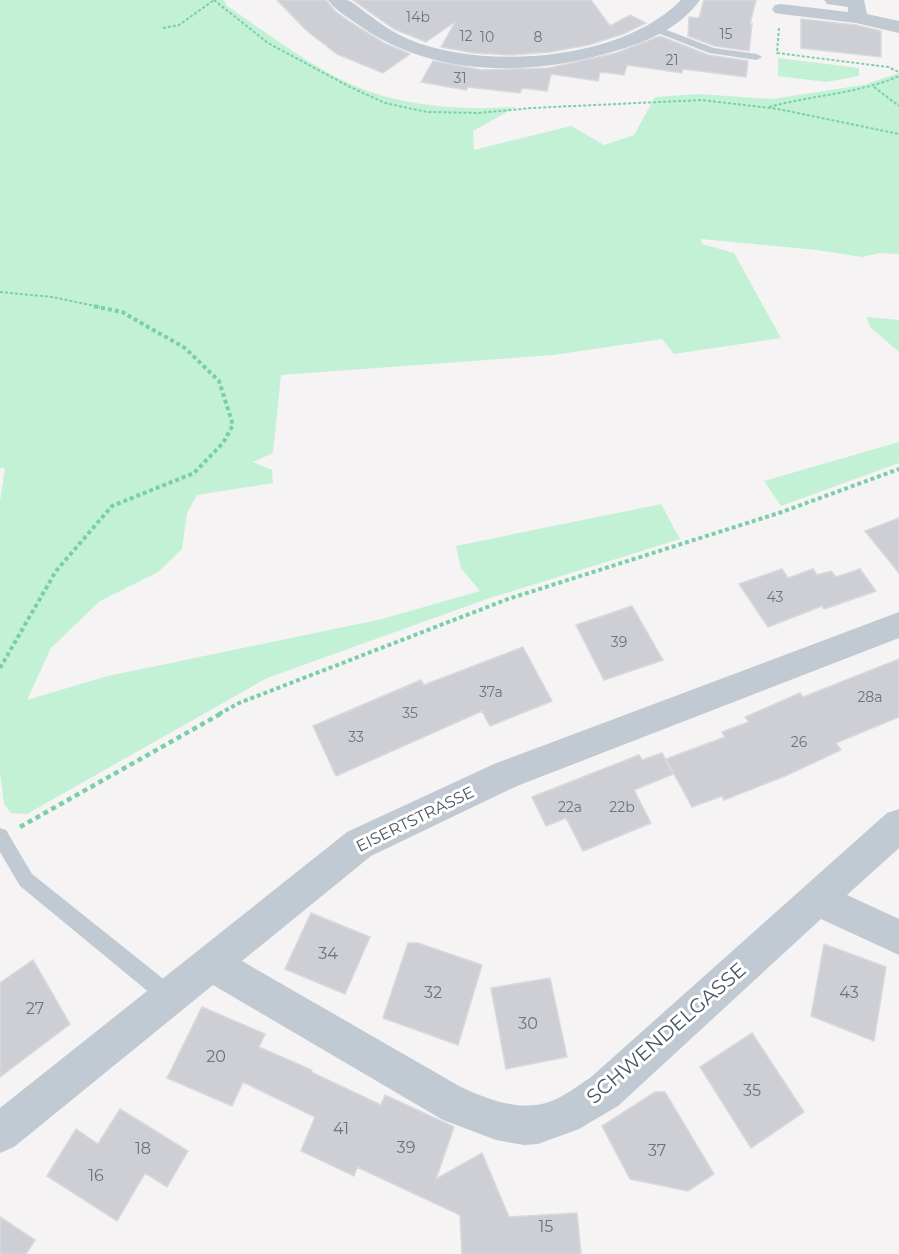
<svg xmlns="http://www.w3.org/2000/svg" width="899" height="1254" viewBox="0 0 899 1254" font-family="Montserrat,sans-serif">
  <rect width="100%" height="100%" fill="#f5f3f3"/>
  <path fill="#c3f1d5" d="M 0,0 L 224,0 L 227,6 C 263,30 299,58 338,78 C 392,106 457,111 516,107 L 473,131 L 474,150 L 571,126 L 604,145 L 634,135 L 655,97 L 698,94 L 772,99 L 863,85 L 899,73 L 899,254 L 880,253 L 862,257 L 817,250 L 701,239 L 702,244 L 734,253 L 781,338 L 674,354 L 662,339 L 553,355 L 281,375 L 273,453 L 253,462 L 272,470 L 273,483 L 197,495 L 187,513 L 182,549 L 158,572 L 100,601 L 51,648 L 27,700 L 108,676 L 382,619 L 480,591 L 461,568 L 456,546 L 661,504 L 680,539 L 487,599 L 267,678 L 27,814 L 11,813 L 4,804 L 0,772 L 0,501 L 5,468 L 0,468 Z
    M 778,58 L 859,68 L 859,76 L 826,82 L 778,76 Z
    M 867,317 L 899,320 L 899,352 L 870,327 Z
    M 899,442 L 899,463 L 781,506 L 764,481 Z"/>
  <path fill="#cdcfd5" stroke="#d7d9de" stroke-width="1.5" d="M 277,0 L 326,0 L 336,12 L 355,25 L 384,43 L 410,54 L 383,73 L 337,54 L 306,30 Z
    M 353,0 L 591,0 L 610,26 L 630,15 L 646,23 L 623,34 L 588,45 L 550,52 L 512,55 L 474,53 L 441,47 L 456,21 L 426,42 L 394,29 Z
    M 704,0 L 756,0 L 750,24 L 752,24 L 749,51 L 715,46 L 688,36 L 689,17 L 699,18 Z
    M 801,19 L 856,25 L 881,31 L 881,57 L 801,48 Z
    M 660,36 L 708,55 L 748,61 L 746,77 L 683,69 L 682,73 L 627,65 L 624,75 L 600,72 L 598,81 L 551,74 L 547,91 L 522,88 L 520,93 L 468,87 L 466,90 L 421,82 L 433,61 L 482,70 L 549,68 L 616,53 Z
    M 899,518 L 899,573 L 865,531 Z
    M 782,569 L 788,578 L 813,569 L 817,575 L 831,571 L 836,577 L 860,569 L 876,591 L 824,609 L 822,606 L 768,627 L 739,584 Z
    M 632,606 L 663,660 L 604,680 L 576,625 Z
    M 523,647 L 552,701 L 490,726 L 482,711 L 336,776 L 313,726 L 421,680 L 424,685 Z
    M 899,659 L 899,717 L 836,743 L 841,750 L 785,776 L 724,800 L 722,796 L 692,807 L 666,759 L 725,737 L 722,732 L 749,722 L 745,717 L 800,693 L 803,697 Z
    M 662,753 L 673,774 L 634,790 L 651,823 L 583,851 L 566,818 L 546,826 L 532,797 L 639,755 L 642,760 Z
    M 311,913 L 370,937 L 345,994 L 285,969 Z
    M 408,943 L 418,943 L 482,965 L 458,1045 L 383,1018 Z
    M 824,944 L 886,967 L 874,1041 L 811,1016 Z
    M 33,960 L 70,1024 L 0,1077 L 0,983 Z
    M 550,978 L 567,1057 L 506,1069 L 491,988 Z
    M 202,1007 L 265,1034 L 259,1047 L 312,1070 L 311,1072 L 381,1105 L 385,1095 L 454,1127 L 436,1179 L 482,1153 L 509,1217 L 577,1213 L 581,1254 L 462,1254 L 460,1215 L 357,1167 L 354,1176 L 301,1151 L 315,1117 L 243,1082 L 232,1106 L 167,1078 Z
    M 752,1033 L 804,1112 L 751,1148 L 700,1067 Z
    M 655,1092 L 665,1092 L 714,1174 L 688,1191 L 630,1179 L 602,1126 Z
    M 120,1109 L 188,1151 L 167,1187 L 145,1173 L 117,1221 L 47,1176 L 76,1129 L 98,1144 Z
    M 0,1217 L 35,1240 L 26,1254 L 0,1254 Z"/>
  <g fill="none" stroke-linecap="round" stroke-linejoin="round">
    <path stroke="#7ad0a6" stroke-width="2" stroke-dasharray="3 2" stroke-linecap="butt" d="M 214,0 L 268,43 L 348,86 L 385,103 L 427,112 L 479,113 L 531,108 L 702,100 L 778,109 L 899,134
      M 163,28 L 179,25 L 214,0
      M 779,28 L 777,53 L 888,67 L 899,72
      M 874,87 L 899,106
      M 769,107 C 812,95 858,94 899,76
      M 0,292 L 52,297 L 100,307"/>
    <path stroke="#7ad0a6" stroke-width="4" stroke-dasharray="4 3" stroke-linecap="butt" d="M 0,668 L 56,571 L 112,506 L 194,473 L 223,443 L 233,425 L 219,381 L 185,348 L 122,312 L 93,306
      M 219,714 L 239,703 L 508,599 L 782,512 L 899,469"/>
    <path stroke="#7ad0a6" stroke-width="4.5" stroke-dasharray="5 4" stroke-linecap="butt" d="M 20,827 L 222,713"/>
    <path fill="#c1cad2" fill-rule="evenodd" d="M 656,26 L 714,48 L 757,54 L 762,57 L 757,60 L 709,53 L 653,31 L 653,27 Z
      M 0,828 L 6,830 L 32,874 L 176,989 L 178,996 L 176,1003 L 169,1005 L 162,1003 L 20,886 L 0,852 Z"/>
    <path fill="#c1cad2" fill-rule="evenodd" d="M 328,0 C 334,0 341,0 346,0 C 354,1 362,11 369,15 C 381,24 394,33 408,39 C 483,71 622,61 681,0 L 700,0 C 680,28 647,42 615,51 C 530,77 431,78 356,23 C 347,17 335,10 328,0 Z
      M 824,0 L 864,0 L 867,14 L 899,21 L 899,33 L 856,23 L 781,14 L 775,13 L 772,9 L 775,5 L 781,4 L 848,12 L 848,7 L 827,4 Z
      M 899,612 L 899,638 L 517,786 L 371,856 L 242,961 L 459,1086 C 486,1099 520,1112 549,1102 C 564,1097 577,1086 590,1078 L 887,813 L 899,809 L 899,848 L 847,895 L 899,919 L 899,955 L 821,919 L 618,1106 L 579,1129 L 538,1144 L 524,1145 L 496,1140 L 443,1120 L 213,985 L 14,1147 L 0,1153 L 0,1108 L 347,832 L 494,764 Z"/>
  </g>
  <g text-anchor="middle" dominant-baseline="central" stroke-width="6" stroke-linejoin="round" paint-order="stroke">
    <g font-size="14" fill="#6b747e">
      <text x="418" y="17">14b</text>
      <text x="726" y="34">15</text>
      <text x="466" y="36">12</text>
      <text x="487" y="37">10</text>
      <text x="538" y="37">8</text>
      <text x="672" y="60">21</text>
      <text x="460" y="78">31</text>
      <text x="775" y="597">43</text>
      <text x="619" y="642">39</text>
      <text x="491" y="692">37a</text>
      <text x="870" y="697">28a</text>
      <text x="410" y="713">35</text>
      <text x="356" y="737">33</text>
      <text x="799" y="742">26</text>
      <text x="570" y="807">22a</text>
      <text x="622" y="807">22b</text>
    </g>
    <g font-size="16" fill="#4a5661" stroke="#fff">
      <text transform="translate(415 819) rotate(-26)">EISERTSTRASSE</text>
    </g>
    <g font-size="16" fill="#6b747e">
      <text x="328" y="953">34</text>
      <text x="433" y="992">32</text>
      <text x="849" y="992">43</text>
      <text x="35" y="1008">27</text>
      <text x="528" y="1023">30</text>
      <text x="216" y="1056">20</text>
      <text x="752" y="1090">35</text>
      <text x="341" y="1128">41</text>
      <text x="406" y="1147">39</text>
      <text x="143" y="1148">18</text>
      <text x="657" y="1150">37</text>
      <text x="96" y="1175">16</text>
      <text x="546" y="1226">15</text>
    </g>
    <g font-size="20" fill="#4a5661" stroke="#fff">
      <text transform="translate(666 1033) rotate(-41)">SCHWENDELGASSE</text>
    </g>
  </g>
</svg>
